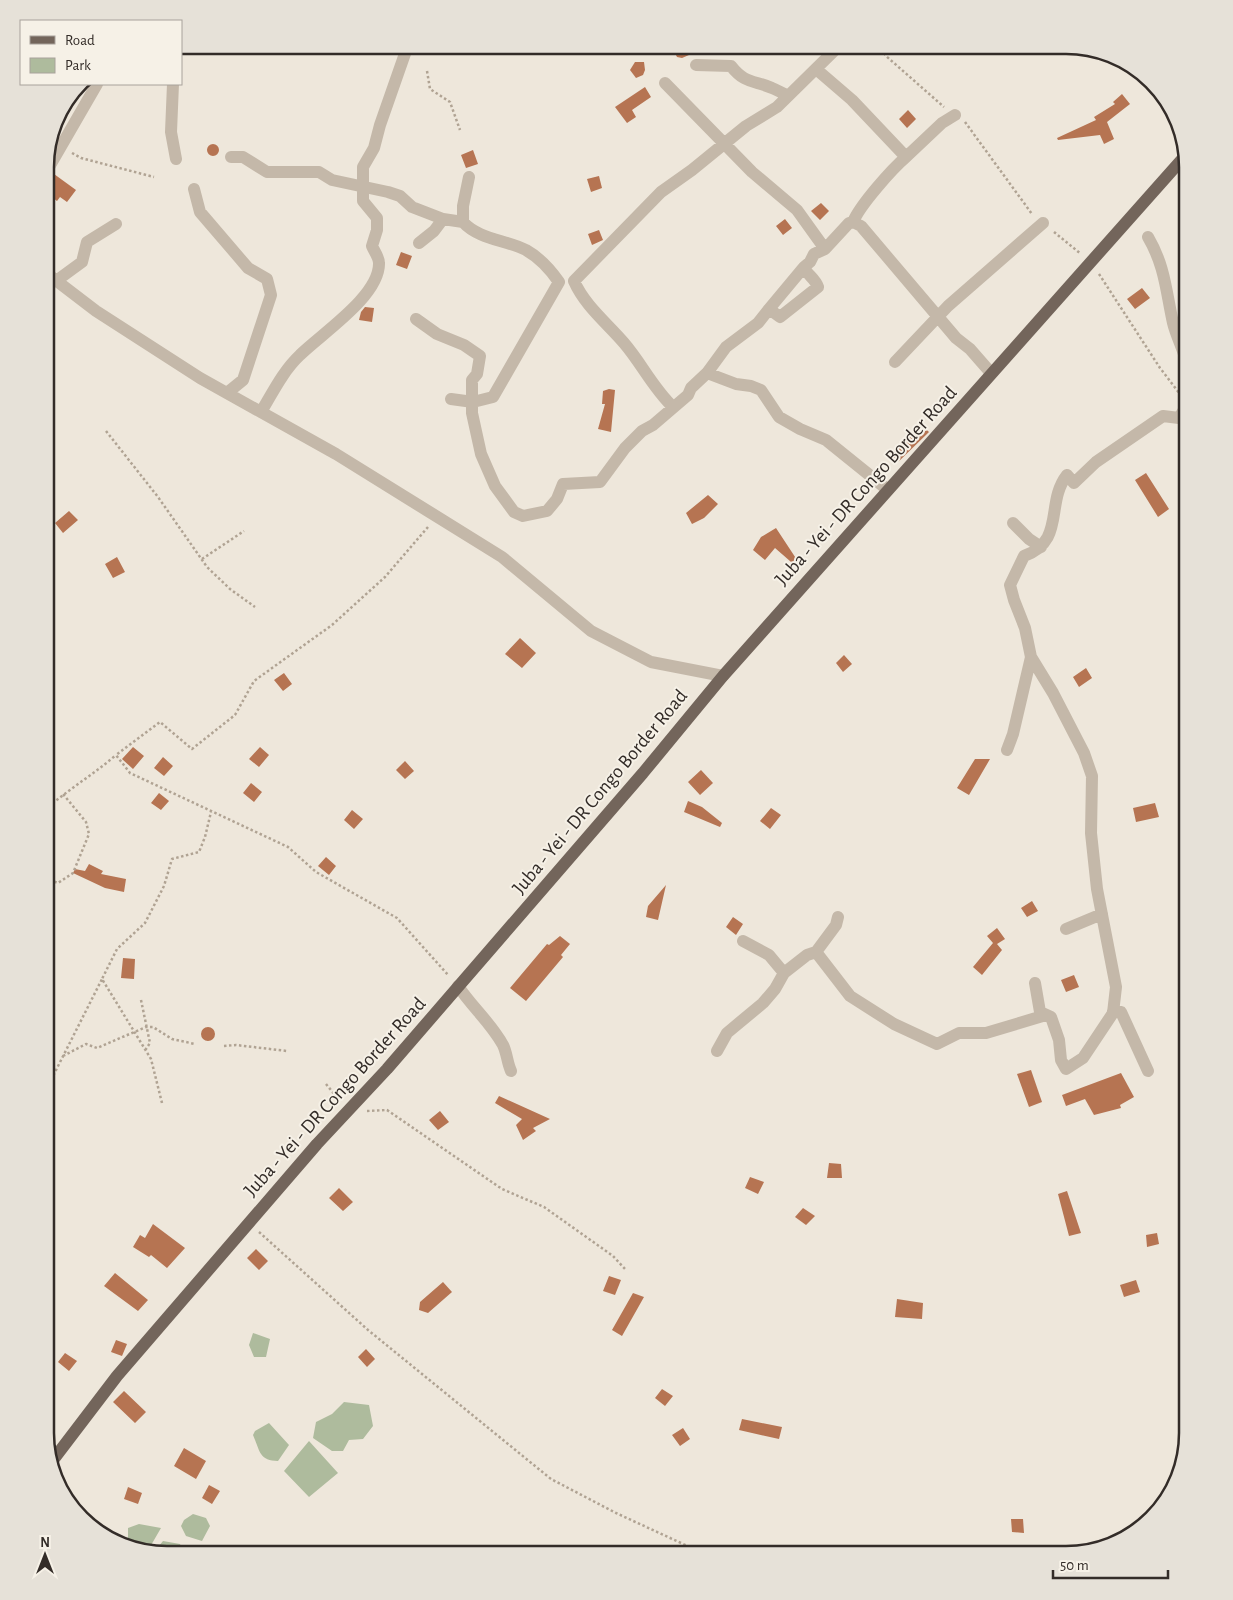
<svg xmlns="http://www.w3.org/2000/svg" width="1233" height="1600" viewBox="0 0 1233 1600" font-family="'Alegreya Sans',sans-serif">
  <rect width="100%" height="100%" fill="#eee7db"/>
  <path fill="#aebb9d" d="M 253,1333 L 270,1339 L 266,1357 L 254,1357 L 249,1345 Z
    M 344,1402 L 369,1405 L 373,1426 L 363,1439 L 349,1440 L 343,1451 L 332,1451 L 313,1438 L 316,1422 L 332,1414 Z
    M 269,1423 L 289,1445 L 278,1461 C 259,1461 260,1451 253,1435 L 255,1431 Z
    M 309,1441 L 338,1473 L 309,1497 L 284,1471 Z
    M 193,1514 L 206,1518 L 210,1526 L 202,1541 L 186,1536 L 181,1526 L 184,1520 Z
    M 139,1524 L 161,1528 L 150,1547 L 142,1543 L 138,1545 L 128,1538 L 128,1528 Z
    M 163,1541 L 180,1544 L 185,1555 L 166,1555 L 154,1552 Z"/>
  <path fill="#b67452" d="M 671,45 L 690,45 L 689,55 L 682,58 L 677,57 Z
    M 635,62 L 644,62 L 645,70 L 643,75 L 636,78 L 630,70 Z
    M 645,87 L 651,97 L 632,110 L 636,117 L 627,123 L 615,107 Z
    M 1122,94 L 1130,104 L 1107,122 L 1114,139 L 1104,144 L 1100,135 L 1058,140 L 1057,138 L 1096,120 L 1094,117 L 1115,104 L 1113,102 Z
    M 908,110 L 916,119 L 907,128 L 899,119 Z
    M207 150a6 6 0 1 1 12 0a6 6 0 1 1-12 0Z
    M 473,150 L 478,164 L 466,168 L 461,155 Z
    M 54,174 L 76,190 L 67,202 L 60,197 L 57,201 L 45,192 L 45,182 L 49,181 Z
    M 599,176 L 602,188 L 591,192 L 587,179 Z
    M 821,203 L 829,211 L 820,220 L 811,211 Z
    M 785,219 L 792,228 L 783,235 L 776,226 Z
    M 599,230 L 603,240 L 592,245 L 588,234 Z
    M 401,252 L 412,256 L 407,269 L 396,265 Z
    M 1142,288 L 1150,298 L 1135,309 L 1127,299 Z
    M 365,307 L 374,308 L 372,322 L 359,320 L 361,312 Z
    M 609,389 L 615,390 L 611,432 L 598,429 L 605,404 L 602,404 L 603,391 Z
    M 920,424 L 929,432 L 895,465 L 888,457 Z
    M 1146,473 L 1169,509 L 1158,517 L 1135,480 Z
    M 708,495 L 718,504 L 704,518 L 692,524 L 686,513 Z
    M 69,511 L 78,520 L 63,533 L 55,523 Z
    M 776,528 L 801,566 L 798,568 L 775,548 L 765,560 L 753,550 L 761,537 Z
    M 117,557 L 125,572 L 113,578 L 105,564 Z
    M 520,638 L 536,653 L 522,668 L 505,654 Z
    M 844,655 L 852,664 L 843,672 L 836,663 Z
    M 1086,668 L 1092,678 L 1079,687 L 1073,677 Z
    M 284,673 L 292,684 L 283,691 L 274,680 Z
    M 133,747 L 144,756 L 133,769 L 122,759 Z
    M 260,747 L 269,755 L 259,767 L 249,759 Z
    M 163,757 L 173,766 L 164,776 L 154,768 Z
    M 975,759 L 990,759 L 969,795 L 957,788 Z
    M 405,761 L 414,771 L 405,779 L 396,770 Z
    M 701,770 L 713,783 L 700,795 L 688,782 Z
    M 251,783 L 262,792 L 254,802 L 243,793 Z
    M 159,793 L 169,801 L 161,810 L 151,803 Z
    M 688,801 L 702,807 L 722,823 L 720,827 L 684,812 Z
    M 1155,803 L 1159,817 L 1136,822 L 1133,808 Z
    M 771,808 L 781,815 L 770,829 L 760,821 Z
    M 352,810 L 363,819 L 354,829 L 344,820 Z
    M 326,857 L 336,866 L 329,875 L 318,866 Z
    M 89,864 L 103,871 L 101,874 L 126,879 L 124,892 L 105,888 L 73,873 L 75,869 L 85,871 Z
    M 666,885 L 658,920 L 646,917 L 648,906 Z
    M 1032,901 L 1038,911 L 1027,917 L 1021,908 Z
    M 733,917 L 743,924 L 736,935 L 726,927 Z
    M 997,928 L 1005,939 L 997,944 L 1002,950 L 982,975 L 973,967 L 993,943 L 987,936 Z
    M 560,936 L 570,944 L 561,955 L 563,957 L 526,1001 L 510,988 L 547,944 L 549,945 Z
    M 123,958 L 135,959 L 134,979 L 121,978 Z
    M 1074,975 L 1079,987 L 1066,992 L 1061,980 Z
    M201 1034a7 7 0 1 1 14 0a7 7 0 1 1-14 0Z
    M 1031,1070 L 1042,1102 L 1029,1107 L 1017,1074 Z
    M 1121,1073 L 1134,1097 L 1120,1105 L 1121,1108 L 1094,1115 L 1085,1099 L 1066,1106 L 1062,1095 Z
    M 499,1096 L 550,1119 L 533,1128 L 536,1131 L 523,1140 L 516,1125 L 522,1119 L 495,1103 Z
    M 440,1111 L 449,1122 L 438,1130 L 429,1120 Z
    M 829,1163 L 841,1164 L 842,1178 L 827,1178 Z
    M 750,1177 L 764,1182 L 758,1194 L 745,1188 Z
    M 339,1188 L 353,1202 L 343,1211 L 329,1198 Z
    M 1067,1191 L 1081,1233 L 1069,1236 L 1058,1194 Z
    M 803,1208 L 815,1216 L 806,1225 L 795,1217 Z
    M 153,1224 L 185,1248 L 167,1268 L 151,1255 L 149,1257 L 133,1247 L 140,1235 L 145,1238 Z
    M 1157,1233 L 1159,1244 L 1147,1247 L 1146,1235 Z
    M 256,1249 L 268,1261 L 259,1270 L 247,1258 Z
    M 115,1273 L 148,1300 L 138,1311 L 104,1286 Z
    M 609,1276 L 621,1280 L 615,1295 L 603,1291 Z
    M 1136,1280 L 1140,1292 L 1124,1297 L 1120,1285 Z
    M 443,1282 L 452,1292 L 428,1313 L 419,1310 L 420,1302 Z
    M 633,1293 L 644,1297 L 622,1336 L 612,1330 Z
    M 897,1299 L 923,1303 L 922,1319 L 895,1317 Z
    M 116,1340 L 127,1344 L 122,1356 L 111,1352 Z
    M 366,1349 L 375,1359 L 367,1367 L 358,1357 Z
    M 65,1353 L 77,1361 L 69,1371 L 58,1362 Z
    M 662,1389 L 673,1396 L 665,1406 L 655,1398 Z
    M 124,1391 L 146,1412 L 135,1423 L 113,1402 Z
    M 742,1419 L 782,1427 L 779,1439 L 739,1430 Z
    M 683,1428 L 690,1439 L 680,1446 L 672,1435 Z
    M 184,1448 L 206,1461 L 196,1479 L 174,1466 Z
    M 209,1485 L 220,1491 L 212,1504 L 202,1498 Z
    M 128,1487 L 142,1493 L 138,1504 L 124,1499 Z
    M 1011,1519 L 1023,1519 L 1024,1533 L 1012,1532 Z"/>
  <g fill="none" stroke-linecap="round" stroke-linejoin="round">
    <path stroke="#b0a393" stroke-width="2.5" stroke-dasharray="2.5 2.5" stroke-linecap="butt" d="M 878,45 L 886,56 L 944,107
      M 427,71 L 430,89 L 450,102 L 460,130
      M 965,122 L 1032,214
      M 72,153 L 81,158 L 154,177
      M 1054,232 L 1081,254
      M 1099,274 L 1160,368 L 1180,394
      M 106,431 L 158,497 L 207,567 L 230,589 L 255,607
      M 428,527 L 385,577 L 332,625 L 254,681 L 235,715 L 192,749 L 160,722 L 116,755 L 130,773 L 288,847 L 316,872 L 397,918 L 449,976
      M 202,559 L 244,531
      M 45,810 C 67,790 93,775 116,755
      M 45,878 L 58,883 L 73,873 L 89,834 L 86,822 L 63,794
      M 141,1000 L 150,1043 L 146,1049
      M 224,1046 L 236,1045 L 287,1051
      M 63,1056 L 86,1044 L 97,1048 L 146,1027 L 153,1027 L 172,1039 L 195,1044
      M 326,1084 L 339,1100
      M 45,1087 L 48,1086 L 102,979
      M 162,1103 L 151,1059 L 102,979 L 117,949 L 145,923 L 164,886 L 172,859 L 199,852 L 205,837 L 211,812
      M 367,1111 L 387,1110 L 502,1189 L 544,1207 L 613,1256 L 625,1269
      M 259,1232 L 368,1330 L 551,1479 L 616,1513 L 707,1555"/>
    <path stroke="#c4b8a9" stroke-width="12" d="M 696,65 L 731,66 C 745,84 754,80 772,88 C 777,90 782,93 787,95
      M 816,69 L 852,100 L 906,157 L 942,123 L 955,115
      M 665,83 L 752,172 L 797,210 L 825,249 L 849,223 L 853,222 L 861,226 L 956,338 L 970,349 L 991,373
      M 173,84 L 171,132 L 176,159
      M 231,157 L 243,157 L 267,172 L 319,172 L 332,180 L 388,192 L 400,196 L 412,207 L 443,219
      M 45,174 L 97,84
      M 194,189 L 200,212 L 248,268 L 267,279 L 271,295 L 243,380 L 227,393
      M 853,222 C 860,205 892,169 906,157
      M 1148,237 C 1165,266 1166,291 1173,323 C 1177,340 1187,354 1188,372
      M 419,243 L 434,231 L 443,219 L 463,222
      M 45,272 L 96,311 L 200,378 L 336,454 L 502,557 L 591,631 L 651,662 L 723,676
      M 56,281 L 82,262 L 87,242 L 116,224
      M 769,309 L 804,267
      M 416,319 L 437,334 L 464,345 L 480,356 L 477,374 L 472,380 L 472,413 L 481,454 L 495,486 L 514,512 L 523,516 L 547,511 L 557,499 L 563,484 L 600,482 L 625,448 L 642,431 L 653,425 L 688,395 L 691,388 L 707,373 L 736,384 L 751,386 L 761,390 L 779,417 L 800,429 L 826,440 L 888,490
      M 895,362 L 948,306 L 1043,223
      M 707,373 L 726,347 L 758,323 L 769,309 L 780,317 L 818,287 C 815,278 807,275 804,267 L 810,262 L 814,254 L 825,249
      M 451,399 L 473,402 L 493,397 L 559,282 C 550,269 540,258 526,250 C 506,240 478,239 463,222 L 463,206 L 469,177
      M 673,407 C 653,388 642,364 624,343 C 607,323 585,306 574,281 L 661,192 L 692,170 L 746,126 L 777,107 L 840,45
      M 261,412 C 273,392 283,371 300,355 C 321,334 380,296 379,263 C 379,257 374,251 372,246 L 377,230 L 377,218 L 363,201 L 363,167 L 374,148 L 380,125 L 408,45
      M 1013,523 L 1029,539 L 1041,547
      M 1031,657 L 1053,693 L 1084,753 L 1092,776 L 1091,833 L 1097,889 L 1116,987 L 1113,1013 L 1083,1058 L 1066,1069 L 1061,1060 L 1059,1040 L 1051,1017 L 1040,1012 L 1035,983
      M 1007,750 L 1013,734 L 1031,657 L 1025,628 L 1014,600 L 1010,585 L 1024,556 C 1066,541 1045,503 1067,475 L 1074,483 L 1096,462 L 1163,416 L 1179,418 L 1188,403
      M 1066,929 L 1102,914
      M 743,941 L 769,955 L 784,973
      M 816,952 L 850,996 L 894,1024 L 937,1044 L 959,1033 L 986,1033 L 1046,1015
      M 458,986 C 472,1007 491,1023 503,1045 C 507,1053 507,1062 511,1071
      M 1113,1011 L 1121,1012 L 1148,1071
      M 717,1051 L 727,1033 L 763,1003 L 775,989 L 784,973 L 807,955 L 816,952 L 836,925 L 838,917"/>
    <path stroke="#73655b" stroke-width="12" d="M 53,1460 L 117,1376 L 317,1144 L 387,1069 L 643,773 L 723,676 L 1185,156"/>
  </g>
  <g text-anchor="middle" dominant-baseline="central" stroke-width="4" stroke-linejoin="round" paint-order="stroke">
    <g font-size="20" fill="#332c28" stroke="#f6f1e7">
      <text transform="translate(866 486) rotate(-48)">Juba - Yei - DR Congo Border Road</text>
      <text transform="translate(600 792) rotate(-50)">Juba - Yei - DR Congo Border Road</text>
      <text transform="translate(335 1097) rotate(-48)">Juba - Yei - DR Congo Border Road</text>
    </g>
  </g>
  <path d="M0 0H1233V1600H0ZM167 54H1066A113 113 0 0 1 1179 167V1433A113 113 0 0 1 1066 1546H167A113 113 0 0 1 54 1433V167A113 113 0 0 1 167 54Z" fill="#e6e1d8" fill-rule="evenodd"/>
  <path fill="none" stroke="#332c28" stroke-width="2.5" d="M167 54H1066A113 113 0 0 1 1179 167V1433A113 113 0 0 1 1066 1546H167A113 113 0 0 1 54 1433V167A113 113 0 0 1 167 54Z"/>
  <rect x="20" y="20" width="162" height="65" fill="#f6f1e7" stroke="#a8a29b"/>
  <rect x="30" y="36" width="25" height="8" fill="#73655b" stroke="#a8a29b"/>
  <text x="65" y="45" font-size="15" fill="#332c28">Road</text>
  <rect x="30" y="58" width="25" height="15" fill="#aebb9d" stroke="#a8a29b"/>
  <text x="65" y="70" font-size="15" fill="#332c28">Park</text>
  <g transform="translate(45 1555)" stroke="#f6f1e7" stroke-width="4" paint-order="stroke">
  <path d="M0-4L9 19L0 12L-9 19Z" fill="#332c28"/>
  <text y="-8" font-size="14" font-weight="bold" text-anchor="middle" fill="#332c28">N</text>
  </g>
  <path d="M1053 1570v8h115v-8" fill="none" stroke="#332c28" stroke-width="2.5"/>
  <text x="1060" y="1570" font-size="15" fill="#332c28" stroke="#f6f1e7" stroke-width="4" paint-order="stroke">50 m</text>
</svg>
